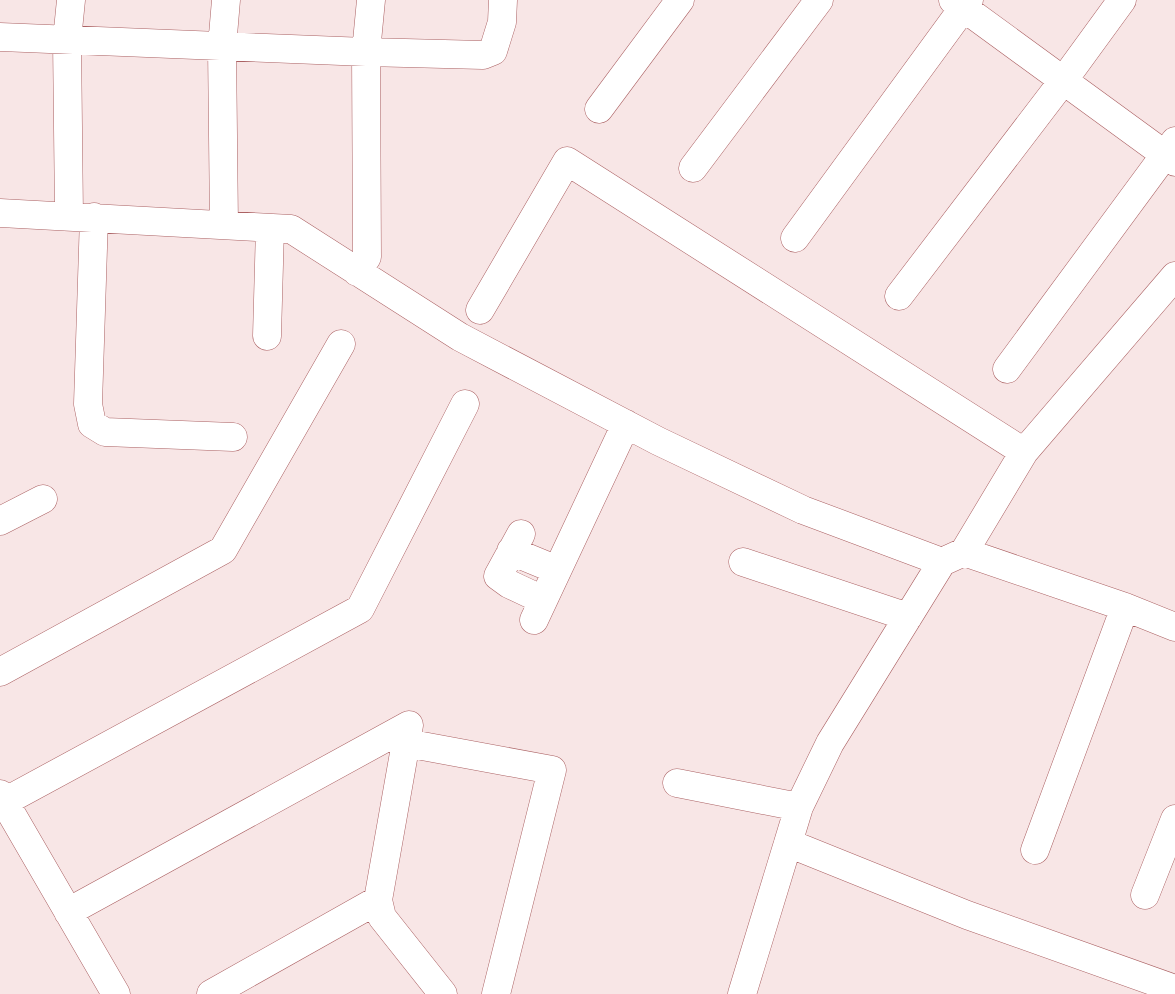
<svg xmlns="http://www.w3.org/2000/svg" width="1175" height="994" viewBox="0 0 1175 994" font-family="Jost,sans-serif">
  <rect width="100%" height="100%" fill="#f8e6e6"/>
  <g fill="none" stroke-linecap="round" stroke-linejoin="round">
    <g stroke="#ab6163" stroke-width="29">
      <path id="minor" d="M 953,0 L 1175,162
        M 0,37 L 366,52 L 483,55 L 493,51 L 502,22 L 503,0
        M 599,109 L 680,0
        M 693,168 L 819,0
        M 0,213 L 291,229 L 460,337 L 658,441 L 803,510 L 942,562
        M 69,216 L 67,40 L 71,0
        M 94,217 L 88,404 L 92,424 L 105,432 L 233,437
        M 224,225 L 222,47 L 226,0
        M 795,238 L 969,0
        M 357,272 L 367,257 L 366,52 L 371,0
        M 899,296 L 1063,81 L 1122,0
        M 480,310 L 567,161 L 1024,452
        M 267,336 L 270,228
        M 1007,369 L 1175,141
        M 0,521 L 43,499
        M 521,534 L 498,576 L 509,584 L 543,600
        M 511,551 L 557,570
        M 964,552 L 1125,607 L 1175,627
        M 743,562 L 908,617
        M 534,620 L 626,424
        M 0,672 L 223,550 L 341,344
        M 406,743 L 552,770 L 496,994
        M 677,783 L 799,807
        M 0,794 L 116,994
        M 4,802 L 360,609 L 465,404
        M 788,843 L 967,915 L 1175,989
        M 1035,850 L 1125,607
        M 1145,895 L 1175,819
        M 68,912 L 409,725 L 378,900 L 382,917 L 443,994
        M 211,994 L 378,900
        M 742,994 L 799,807 L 830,743 L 942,562 L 964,552 L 1024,452 L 1175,276"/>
    </g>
    <use href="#minor" stroke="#fff" stroke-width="28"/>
  </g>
</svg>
